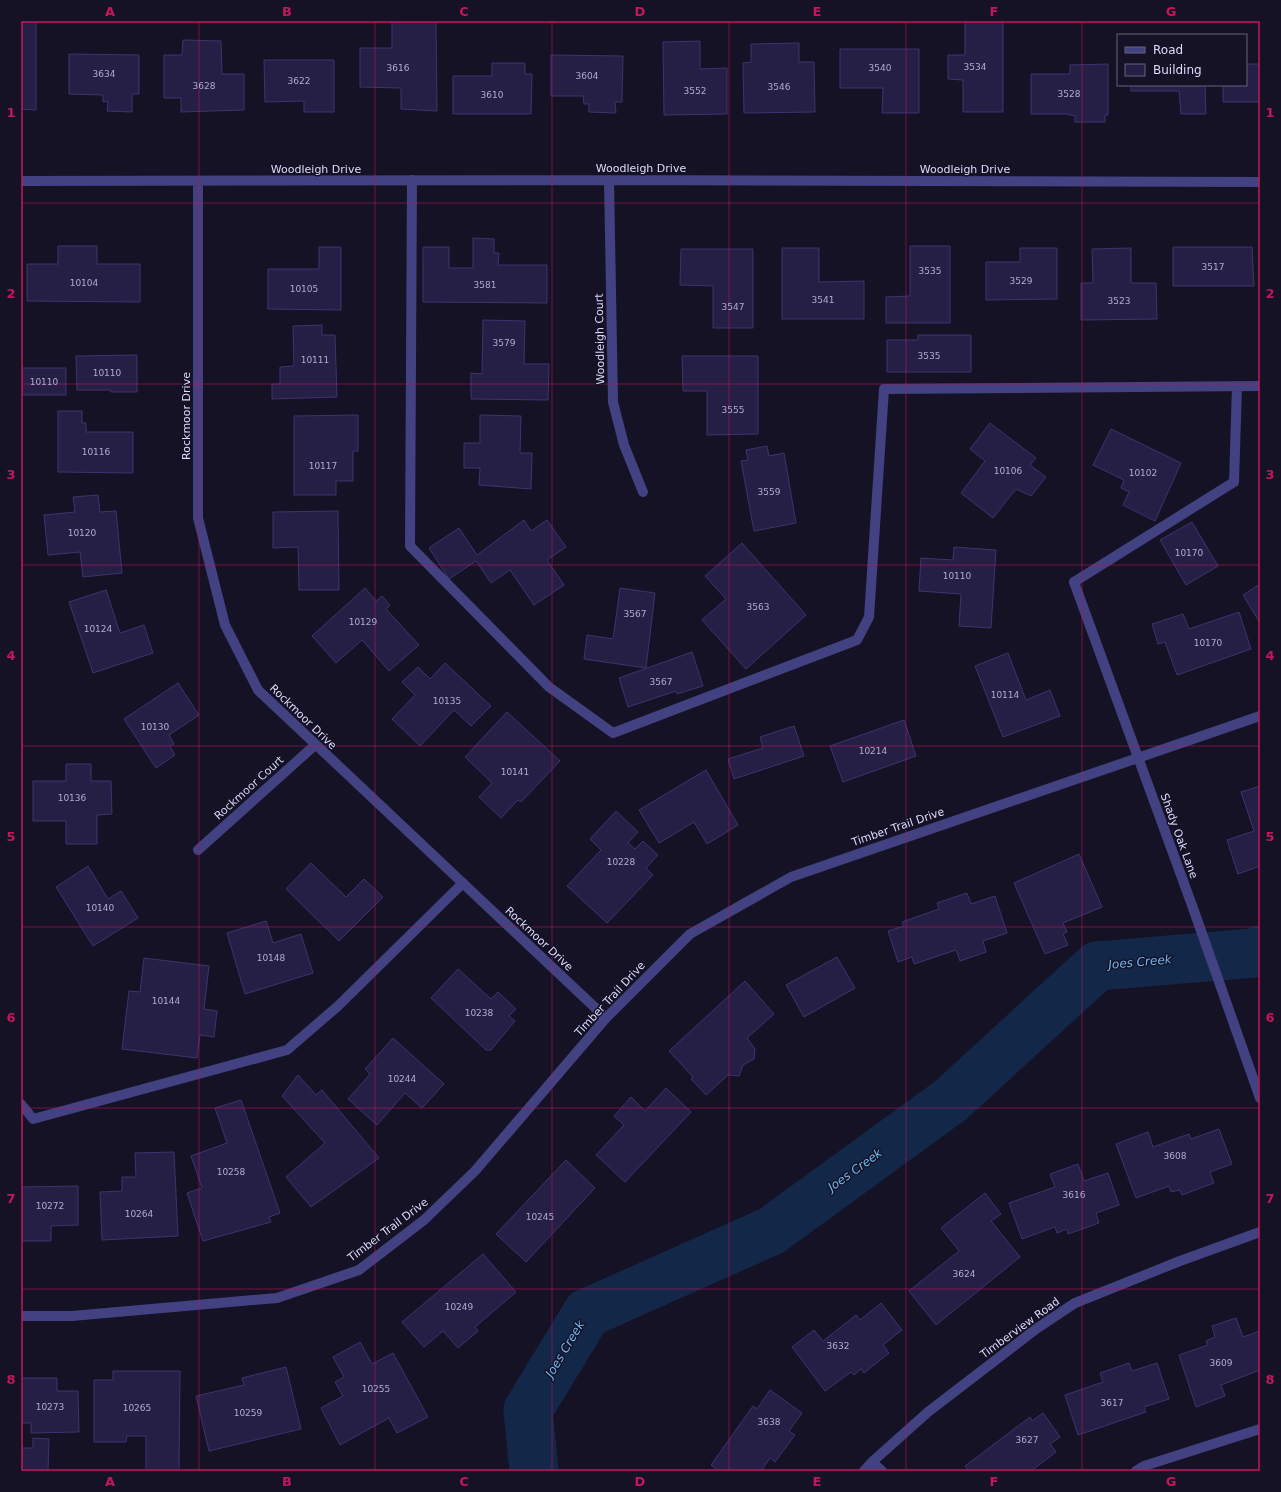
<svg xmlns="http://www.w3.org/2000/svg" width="1281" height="1492" viewBox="0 0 1281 1492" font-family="'DejaVu Sans',sans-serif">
  <rect width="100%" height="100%" fill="#151226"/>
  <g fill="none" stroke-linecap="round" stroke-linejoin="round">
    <path stroke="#132849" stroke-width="49" d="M 534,1471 L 528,1410 L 587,1313 L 771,1231 L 951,1100 L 1097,966 L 1253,953 L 1260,950"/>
  </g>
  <path fill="#261f45" stroke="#3e336f" d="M 21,21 L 36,21 L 36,110 L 21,109 Z
    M 392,21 L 436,21 L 437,111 L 401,109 L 401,88 L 360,87 L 360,48 L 392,48 Z
    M 965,21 L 1003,21 L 1003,112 L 963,112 L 963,80 L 948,79 L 948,55 L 965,55 Z
    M 183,40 L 221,41 L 222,74 L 244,74 L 244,110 L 181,112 L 181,98 L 164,98 L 164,55 L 182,55 Z
    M 700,41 L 700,69 L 727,68 L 727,114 L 664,115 L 663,42 Z
    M 799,43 L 799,62 L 814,62 L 815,112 L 744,113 L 743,63 L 751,62 L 751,44 Z
    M 840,49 L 919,49 L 919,113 L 882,113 L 883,88 L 840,88 Z
    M 69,54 L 139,55 L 139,94 L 132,94 L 132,112 L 107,111 L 108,101 L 103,102 L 103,95 L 69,94 Z
    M 551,55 L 623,56 L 622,102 L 615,102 L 616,113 L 589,112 L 589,104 L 584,104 L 583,96 L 551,96 Z
    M 264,60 L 334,60 L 334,112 L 304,112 L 304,101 L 265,102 Z
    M 492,63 L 525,63 L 525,74 L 532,74 L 531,114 L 453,114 L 453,76 L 492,76 Z
    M 1108,64 L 1108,115 L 1105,115 L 1105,122 L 1075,122 L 1075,116 L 1066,114 L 1031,114 L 1031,74 L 1070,74 L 1070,65 Z
    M 1246,64 L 1260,64 L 1260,102 L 1223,102 L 1223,85 L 1246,85 Z
    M 1131,85 L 1205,85 L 1206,114 L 1181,114 L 1179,91 L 1131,91 Z
    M 473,238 L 494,239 L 494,253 L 499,253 L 498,265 L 547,265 L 547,303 L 423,302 L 423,247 L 449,247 L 449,268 L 473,268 Z
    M 58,246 L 97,246 L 97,264 L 140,264 L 140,302 L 27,301 L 27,264 L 58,264 Z
    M 910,246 L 950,246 L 950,323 L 886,323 L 886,297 L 910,296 Z
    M 319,247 L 341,247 L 341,310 L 268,309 L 268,269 L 319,269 Z
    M 1173,247 L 1252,247 L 1254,286 L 1173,286 Z
    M 782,248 L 819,248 L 819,282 L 864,281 L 864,319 L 782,319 Z
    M 1020,248 L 1057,248 L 1057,299 L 986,300 L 986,262 L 1020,262 Z
    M 1131,248 L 1131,283 L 1156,283 L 1157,319 L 1081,320 L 1081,283 L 1093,283 L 1092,249 Z
    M 681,249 L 753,249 L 753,328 L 713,328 L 713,286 L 680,285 Z
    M 483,320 L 525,321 L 524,364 L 549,364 L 548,400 L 471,399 L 471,373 L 482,374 Z
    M 322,325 L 322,335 L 335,335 L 337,397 L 272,399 L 272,384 L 280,384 L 280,367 L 294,366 L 293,326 Z
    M 918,335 L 971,335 L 971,372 L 887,372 L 887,340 L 918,340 Z
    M 137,355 L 137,392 L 111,392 L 111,390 L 77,390 L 76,356 Z
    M 682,356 L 758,356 L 758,434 L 707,435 L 707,391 L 683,391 Z
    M 21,368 L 66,368 L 66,395 L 21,395 Z
    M 58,411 L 82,411 L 82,423 L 86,423 L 86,432 L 133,432 L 133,473 L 58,472 Z
    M 358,415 L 358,451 L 353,451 L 353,481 L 336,481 L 336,495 L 294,495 L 294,416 Z
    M 480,415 L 521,416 L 520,453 L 532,453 L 531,489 L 479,485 L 480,468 L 464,468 L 464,443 L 480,443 Z
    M 990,423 L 1036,458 L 1030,465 L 1046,477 L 1031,496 L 1016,489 L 993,518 L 961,493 L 985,461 L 970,449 Z
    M 1111,429 L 1181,463 L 1155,521 L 1123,505 L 1129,492 L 1121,488 L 1124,480 L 1093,465 Z
    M 767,446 L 769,456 L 784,453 L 796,523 L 754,531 L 741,461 L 748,460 L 746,450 Z
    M 98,495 L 100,512 L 116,511 L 122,573 L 83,577 L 80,552 L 48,555 L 44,515 L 75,512 L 73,497 Z
    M 338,511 L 339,590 L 299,590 L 298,547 L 273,548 L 273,512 Z
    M 524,520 L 531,531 L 547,520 L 566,547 L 547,560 L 564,585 L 534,605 L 510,570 L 491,583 L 476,561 L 449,579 L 429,548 L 459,528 L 477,555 Z
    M 1192,522 L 1218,566 L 1186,585 L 1160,540 Z
    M 742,543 L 806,615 L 746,669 L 702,620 L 726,599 L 705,576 Z
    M 954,547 L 996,550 L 991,628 L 959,626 L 961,594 L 919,591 L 921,558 L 953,560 Z
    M 1260,584 L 1260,623 L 1243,595 Z
    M 365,588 L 376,601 L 382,596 L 390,605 L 386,609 L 419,645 L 389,671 L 362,640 L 336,663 L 312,636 Z
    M 620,588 L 655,593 L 646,668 L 584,659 L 587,635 L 613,639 Z
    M 106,590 L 120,633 L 144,625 L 153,653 L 93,673 L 69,602 Z
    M 1239,612 L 1251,649 L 1177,675 L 1165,642 L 1158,644 L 1152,624 L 1183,614 L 1189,629 Z
    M 692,652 L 703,686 L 677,694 L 676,691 L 628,707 L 619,678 Z
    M 1008,653 L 1026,700 L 1050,690 L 1060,716 L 1003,737 L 975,666 Z
    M 445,663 L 491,706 L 471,726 L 454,710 L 420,746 L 392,719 L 415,695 L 402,682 L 418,667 L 430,679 Z
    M 178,683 L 199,715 L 169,735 L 174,744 L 170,746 L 175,755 L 156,768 L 124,719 Z
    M 507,712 L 560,761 L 521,802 L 518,800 L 501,818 L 479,797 L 492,783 L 465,757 Z
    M 904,720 L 916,756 L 843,782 L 830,746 Z
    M 794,726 L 804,756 L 734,779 L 728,759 L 763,748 L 760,737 Z
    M 66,764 L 91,764 L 91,781 L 111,781 L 112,814 L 97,815 L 97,844 L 66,844 L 66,821 L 33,821 L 33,781 L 66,781 Z
    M 706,770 L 738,825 L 707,844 L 694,822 L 659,843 L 639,810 Z
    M 1260,786 L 1260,866 L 1238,874 L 1227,840 L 1254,831 L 1241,792 Z
    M 616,811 L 638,832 L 628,843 L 635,849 L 643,841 L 658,855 L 646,868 L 653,875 L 607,923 L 567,886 L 601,850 L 590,839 Z
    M 1079,854 L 1102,907 L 1063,923 L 1067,932 L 1063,934 L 1068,945 L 1045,954 L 1014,883 Z
    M 311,863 L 346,897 L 364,879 L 383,897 L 339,941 L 286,889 Z
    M 88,866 L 108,899 L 121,891 L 138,918 L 93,946 L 56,887 Z
    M 967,893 L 971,904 L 995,896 L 1007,933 L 983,941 L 986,952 L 960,961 L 956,950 L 914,964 L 912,957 L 898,962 L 888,931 L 904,926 L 902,922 L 939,909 L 937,903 Z
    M 266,921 L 273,943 L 301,934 L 313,973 L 245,994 L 227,933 Z
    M 837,957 L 855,988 L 804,1017 L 786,985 Z
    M 144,958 L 209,966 L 204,1009 L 217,1011 L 214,1037 L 200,1035 L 197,1058 L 122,1049 L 129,991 L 140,992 Z
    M 458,969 L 491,999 L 498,992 L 516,1009 L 509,1016 L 515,1021 L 491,1050 L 486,1050 L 431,998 Z
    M 745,981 L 774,1014 L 747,1038 L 755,1049 L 754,1059 L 743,1065 L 739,1076 L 728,1075 L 706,1095 L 691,1079 L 693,1077 L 669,1051 Z
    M 393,1038 L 444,1084 L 422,1108 L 405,1093 L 377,1125 L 348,1099 L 370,1074 L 365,1069 Z
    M 298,1075 L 316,1095 L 322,1090 L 379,1158 L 311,1207 L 286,1177 L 325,1143 L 282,1096 Z
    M 666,1088 L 691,1112 L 625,1182 L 596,1155 L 624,1125 L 614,1116 L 631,1097 L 645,1111 Z
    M 241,1100 L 280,1213 L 269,1217 L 271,1222 L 203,1241 L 187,1193 L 202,1188 L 191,1156 L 227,1143 L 215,1108 Z
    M 1219,1129 L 1232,1164 L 1210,1172 L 1214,1183 L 1182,1195 L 1180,1190 L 1171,1192 L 1169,1186 L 1136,1198 L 1116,1144 L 1148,1132 L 1153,1147 L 1189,1134 L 1191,1139 Z
    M 174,1152 L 178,1236 L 102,1240 L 100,1192 L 122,1191 L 122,1177 L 136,1177 L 135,1153 Z
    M 566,1160 L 595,1188 L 526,1262 L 496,1234 Z
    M 1078,1164 L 1084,1181 L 1108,1173 L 1119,1205 L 1096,1213 L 1099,1223 L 1068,1234 L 1067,1229 L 1057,1233 L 1055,1227 L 1022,1239 L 1009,1203 L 1055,1187 L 1050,1174 Z
    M 78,1186 L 78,1225 L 51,1226 L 51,1241 L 21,1241 L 21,1187 Z
    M 985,1193 L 1001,1214 L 991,1221 L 1020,1257 L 936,1325 L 909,1291 L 959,1251 L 941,1228 Z
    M 483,1254 L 516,1292 L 475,1327 L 478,1331 L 458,1348 L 443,1331 L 424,1347 L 402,1322 Z
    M 881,1303 L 902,1330 L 883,1345 L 889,1353 L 864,1373 L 861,1369 L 854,1375 L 851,1372 L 825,1391 L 792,1347 L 814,1330 L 823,1341 L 856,1315 L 860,1320 Z
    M 1236,1318 L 1243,1337 L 1260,1331 L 1260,1370 L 1221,1385 L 1225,1396 L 1196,1407 L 1179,1355 L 1208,1345 L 1206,1341 L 1215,1337 L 1212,1326 Z
    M 360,1342 L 372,1364 L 393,1353 L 428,1417 L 397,1433 L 389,1418 L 340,1445 L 321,1408 L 343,1396 L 335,1382 L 344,1377 L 333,1357 Z
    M 1129,1363 L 1132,1371 L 1157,1363 L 1169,1399 L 1144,1407 L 1146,1412 L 1078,1435 L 1065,1395 L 1103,1382 L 1100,1373 Z
    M 286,1367 L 301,1429 L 209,1451 L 196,1396 L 244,1385 L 242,1378 Z
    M 113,1371 L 180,1371 L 179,1471 L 146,1471 L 146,1436 L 127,1436 L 126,1442 L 94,1442 L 94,1380 L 113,1380 Z
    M 21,1378 L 57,1378 L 57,1391 L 78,1391 L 79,1432 L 31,1433 L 31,1423 L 21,1423 Z
    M 770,1390 L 802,1413 L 789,1431 L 795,1435 L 775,1462 L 770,1458 L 761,1471 L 719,1471 L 711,1465 L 753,1406 L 757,1409 Z
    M 1043,1413 L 1060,1437 L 1050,1444 L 1056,1452 L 1031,1471 L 969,1471 L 965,1466 L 1030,1417 L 1032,1421 Z
    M 33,1438 L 49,1439 L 48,1471 L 21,1471 L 21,1448 L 33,1448 Z"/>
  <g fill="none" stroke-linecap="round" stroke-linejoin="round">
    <path stroke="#424181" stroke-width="10" d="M 412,180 L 410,546 L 549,687 L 613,733 L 857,640 L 869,617 L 884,389 L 1260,386
      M 1074,582 L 1234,482 L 1237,386
      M 21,1104 L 33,1119 L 287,1050 L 338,1006 L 463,883
      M 1136,1471 L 1144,1466 L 1260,1429"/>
    <path stroke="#424181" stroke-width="10" d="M 609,180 L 613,402 L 624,445 L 643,492
      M 21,181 L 609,180 L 1260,182
      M 198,181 L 198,518 L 225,625 L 258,690 L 606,1018
      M 1074,582 L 1193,908 L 1260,1098
      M 198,850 L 315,745
      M 21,1316 L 72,1316 L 277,1298 L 359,1270 L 424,1220 L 475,1171 L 606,1018 L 690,934 L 791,877 L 1260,716
      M 872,1462 L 882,1471
      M 864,1471 L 872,1462 L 928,1412 L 1036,1329 L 1075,1303 L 1180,1261 L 1260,1232"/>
  </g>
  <path fill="none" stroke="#c2185b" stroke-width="1" stroke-opacity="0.55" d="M 199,21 L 199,1471M 375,21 L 375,1471M 552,21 L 552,1471M 729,21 L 729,1471M 906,21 L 906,1471M 1082,21 L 1082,1471M 21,203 L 1260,203M 21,384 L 1260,384M 21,565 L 1260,565M 21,746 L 1260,746M 21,927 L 1260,927M 21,1108 L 1260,1108M 21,1289 L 1260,1289"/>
  <g text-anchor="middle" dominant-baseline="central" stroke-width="3" stroke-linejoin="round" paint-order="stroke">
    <g font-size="9" fill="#afabce">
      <text x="975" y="67">3534</text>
      <text x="398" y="68">3616</text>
      <text x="880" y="68">3540</text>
      <text x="104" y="74">3634</text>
      <text x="587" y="76">3604</text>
      <text x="299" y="81">3622</text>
      <text x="204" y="86">3628</text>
      <text x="779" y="87">3546</text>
      <text x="695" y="91">3552</text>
      <text x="1069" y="94">3528</text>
      <text x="492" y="95">3610</text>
      <text x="1213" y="267">3517</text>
      <text x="930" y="271">3535</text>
      <text x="1021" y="281">3529</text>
      <text x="84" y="283">10104</text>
      <text x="485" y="285">3581</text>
      <text x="304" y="289">10105</text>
      <text x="823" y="300">3541</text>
      <text x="1119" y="301">3523</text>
      <text x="733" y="307">3547</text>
      <text x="504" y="343">3579</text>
      <text x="929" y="356">3535</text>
      <text x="315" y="360">10111</text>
      <text x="107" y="373">10110</text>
      <text x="44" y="382">10110</text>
      <text x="733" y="410">3555</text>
      <text x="96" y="452">10116</text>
      <text x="323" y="466">10117</text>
      <text x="1008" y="471">10106</text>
      <text x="1143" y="473">10102</text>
      <text x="769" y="492">3559</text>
      <text x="82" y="533">10120</text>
      <text x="1189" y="553">10170</text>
      <text x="957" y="576">10110</text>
      <text x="758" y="607">3563</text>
      <text x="635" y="614">3567</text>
      <text x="363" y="622">10129</text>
      <text x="98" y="629">10124</text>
      <text x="1208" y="643">10170</text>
      <text x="661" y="682">3567</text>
      <text x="1005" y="695">10114</text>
      <text x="447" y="701">10135</text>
      <text x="155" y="727">10130</text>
      <text x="873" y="751">10214</text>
      <text x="515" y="772">10141</text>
      <text x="72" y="798">10136</text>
      <text x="621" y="862">10228</text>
      <text x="100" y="908">10140</text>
      <text x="271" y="958">10148</text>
      <text x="166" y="1001">10144</text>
      <text x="479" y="1013">10238</text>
      <text x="402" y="1079">10244</text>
      <text x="1175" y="1156">3608</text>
      <text x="231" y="1172">10258</text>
      <text x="1074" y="1195">3616</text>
      <text x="50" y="1206">10272</text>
      <text x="139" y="1214">10264</text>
      <text x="540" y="1217">10245</text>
      <text x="964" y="1274">3624</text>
      <text x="459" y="1307">10249</text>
      <text x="838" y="1346">3632</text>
      <text x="1221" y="1363">3609</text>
      <text x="376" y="1389">10255</text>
      <text x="1112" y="1403">3617</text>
      <text x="50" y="1407">10273</text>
      <text x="137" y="1408">10265</text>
      <text x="248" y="1413">10259</text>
      <text x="769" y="1422">3638</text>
      <text x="1027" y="1440">3627</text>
    </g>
    <g font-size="11" fill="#dddafc" stroke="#151226">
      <text x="641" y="168">Woodleigh Drive</text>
      <text x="316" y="169">Woodleigh Drive</text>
      <text x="965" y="169">Woodleigh Drive</text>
      <text transform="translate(600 339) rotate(-91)">Woodleigh Court</text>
      <text transform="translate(186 416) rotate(-90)">Rockmoor Drive</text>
      <text transform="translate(303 717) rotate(44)">Rockmoor Drive</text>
      <text transform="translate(249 788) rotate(-42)">Rockmoor Court</text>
      <text transform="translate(898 827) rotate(-19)">Timber Trail Drive</text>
      <text transform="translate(1179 836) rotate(70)">Shady Oak Lane</text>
      <text transform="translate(539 939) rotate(43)">Rockmoor Drive</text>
      <text transform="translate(610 999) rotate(-47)">Timber Trail Drive</text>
      <text transform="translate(388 1230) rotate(-37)">Timber Trail Drive</text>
      <text transform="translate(1020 1328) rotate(-36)">Timberview Road</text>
    </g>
    <g font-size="12" font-style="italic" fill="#70b8f3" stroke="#151226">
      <text transform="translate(1140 962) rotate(-5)">Joes Creek</text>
      <text transform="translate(855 1170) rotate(-36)">Joes Creek</text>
      <text transform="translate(565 1349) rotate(-59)">Joes Creek</text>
    </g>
  </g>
  <rect width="1281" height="1492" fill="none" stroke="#151226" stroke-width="44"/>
  <rect x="1117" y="34" width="130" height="52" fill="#151226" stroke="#65627c"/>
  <rect x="1125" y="47" width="20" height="6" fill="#424181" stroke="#65627c"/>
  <text x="1153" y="54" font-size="12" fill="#dddafc">Road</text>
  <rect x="1125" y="64" width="20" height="12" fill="#261f45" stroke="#65627c"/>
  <text x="1153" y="74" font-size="12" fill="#dddafc">Building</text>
  <rect x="22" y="22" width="1237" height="1448" fill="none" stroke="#c2185b" stroke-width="1.5"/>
  <g font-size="13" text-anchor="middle" font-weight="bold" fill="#c2185b">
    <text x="110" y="16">A</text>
    <text x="287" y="16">B</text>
    <text x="464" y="16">C</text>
    <text x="640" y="16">D</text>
    <text x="817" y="16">E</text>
    <text x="994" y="16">F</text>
    <text x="1171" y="16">G</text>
    <text x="11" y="117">1</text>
    <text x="1270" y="117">1</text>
    <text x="11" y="298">2</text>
    <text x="1270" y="298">2</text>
    <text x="11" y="479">3</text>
    <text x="1270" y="479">3</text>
    <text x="11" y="660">4</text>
    <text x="1270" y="660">4</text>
    <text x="11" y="841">5</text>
    <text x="1270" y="841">5</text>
    <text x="11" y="1022">6</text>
    <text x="1270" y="1022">6</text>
    <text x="11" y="1203">7</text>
    <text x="1270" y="1203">7</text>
    <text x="11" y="1384">8</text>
    <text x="1270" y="1384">8</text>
    <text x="110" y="1486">A</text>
    <text x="287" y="1486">B</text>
    <text x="464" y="1486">C</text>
    <text x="640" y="1486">D</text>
    <text x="817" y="1486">E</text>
    <text x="994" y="1486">F</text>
    <text x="1171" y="1486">G</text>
  </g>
</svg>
